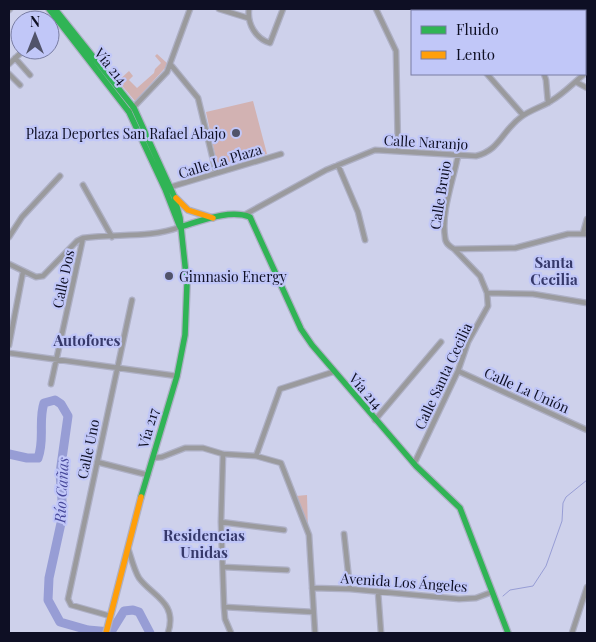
<svg xmlns="http://www.w3.org/2000/svg" width="596" height="642" viewBox="0 0 596 642" font-family="'Playfair Display',serif">
  <rect width="100%" height="100%" fill="#ced1eb"/>
  <path fill="#d2b2b2" d="M 157,54 L 167,63 L 165,68 L 135,101 L 118,81 L 129,71 L 133,76 L 129,80 L 137,88 L 154,73 L 155,69 L 161,63 L 155,56 Z
    M 253,101 L 267,154 L 218,168 L 206,112 Z
    M 307,495 L 308,531 L 296,496 Z"/>
  <g fill="none" stroke-linecap="round" stroke-linejoin="round">
    <path stroke="#979dd5" stroke-width="1" d="M 503,596 L 510,590 L 533,586 L 546,566 L 562,521 L 563,503 L 566,497 L 587,480"/>
    <path stroke="#979dd5" stroke-width="9" d="M 9,454 L 27,458 L 38,458 C 45,440 38,421 44,403 L 55,400 L 61,404 L 68,416 L 60,473 L 63,514 L 49,578 L 48,600 L 60,622 L 88,630 L 111,632 L 124,611 L 133,610 L 139,612 L 150,633"/>
    <g stroke="#aeb0c5" stroke-width="7">
      <path id="street" d="M 219,9 L 248,18
        M 249,9 C 247,24 256,39 270,43 L 283,9
        M 376,9 L 396,51 L 398,151
        M 469,9 L 470,11
        M 496,9 L 498,11
        M 9,10 L 10,9
        M 50,26 L 57,19
        M 15,58 L 30,75
        M 9,64 L 24,50
        M 171,65 L 198,98 L 216,172
        M 9,74 L 20,85
        M 487,74 L 523,115
        M 544,74 L 546,80 L 548,103
        M 576,82 L 587,88
        M 129,112 L 167,72 L 190,9
        M 458,156 C 453,181 441,212 445,237 C 445,243 449,246 454,249 L 515,248 L 568,234 L 587,234
        M 338,165 L 358,212 L 365,240
        M 83,185 L 112,237
        M 167,188 L 281,154
        M 246,214 L 326,170 L 375,150 L 476,156 C 500,150 501,132 521,117 C 530,110 542,107 551,101 C 565,93 575,81 587,72
        M 583,233 L 587,219
        M 9,237 L 22,217 L 60,176
        M 9,264 L 36,277 L 43,276 L 77,241 L 83,238 C 116,233 148,239 180,227
        M 487,293 L 533,294 L 587,303
        M 9,345 L 23,272
        M 9,353 L 177,376
        M 458,371 L 587,430
        M 51,384 L 83,238
        M 375,420 L 441,342
        M 223,454 L 221,522 L 224,607 L 225,619 L 231,633
        M 256,456 L 280,389 L 333,372
        M 153,458 L 162,457 L 185,448 L 203,448 L 223,454 L 256,456 L 281,463 L 309,535 L 315,633
        M 97,462 L 148,475
        M 414,464 L 458,371 L 468,342 L 488,306 L 487,293 L 480,276 L 454,249
        M 221,522 L 284,530
        M 344,534 L 350,589
        M 128,548 C 131,557 134,570 139,578 C 152,596 178,602 168,633
        M 223,567 L 287,570
        M 312,588 L 350,589 L 459,599 L 476,598 L 492,592
        M 378,592 L 381,633
        M 224,607 L 313,612
        M 110,616 L 71,605 L 68,599 L 132,300
        M 572,633 L 587,587"/>
    </g>
    <g stroke="#aeb0c5" stroke-width="8">
      <path id="fast" d="M 49,9 L 129,112 L 165,189 L 179,225
        M 55,9 L 134,108 L 174,196 L 180,218 L 187,284 L 185,335 L 177,376 L 141,497
        M 180,227 C 201,221 229,209 250,217 L 301,329 L 312,345 L 416,466 L 460,508 L 508,633"/>
    </g>
    <g stroke="#aeb0c5" stroke-width="8">
      <path id="slow" d="M 176,198 L 188,210 L 213,218
        M 106,633 L 141,497"/>
    </g>
    <use href="#street" stroke="#9a9a9d" stroke-width="4.5"/>
    <use href="#fast" stroke="#30b455" stroke-width="5.5"/>
    <use href="#slow" stroke="#ff9f0a" stroke-width="5.5"/>
  </g>
  <g fill="#51536a" stroke="#c1c7f8" stroke-width="2">
    <circle cx="236" cy="133" r="5"/>
    <circle cx="169" cy="276" r="5"/>
  </g>
  <g text-anchor="middle" dominant-baseline="central" stroke-width="4.5" stroke-linejoin="round" paint-order="stroke">
    <g font-size="14" fill="#0e0f24" stroke="#c1c7f8">
      <text transform="translate(111 66) rotate(51)">Vía 214</text>
      <text transform="translate(426 142) rotate(3)">Calle Naranjo</text>
      <text transform="translate(220 161) rotate(-17)">Calle La Plaza</text>
      <text transform="translate(440 195) rotate(-81)">Calle Brujo</text>
      <text transform="translate(63 279) rotate(-78)">Calle Dos</text>
      <text transform="translate(443 376) rotate(-65)">Calle Santa Cecilia</text>
      <text transform="translate(527 390) rotate(24)">Calle La Unión</text>
      <text transform="translate(366 391) rotate(49)">Vía 214</text>
      <text transform="translate(148 428) rotate(-74)">Vía 217</text>
      <text transform="translate(88 449) rotate(-78)">Calle Uno</text>
      <text transform="translate(404 582) rotate(4)">Avenida Los Ángeles</text>
    </g>
    <g font-size="14" fill="#0e0f24" stroke="#c1c7f8" text-anchor="end">
      <text x="226" y="133">Plaza Deportes San Rafael Abajo</text>
      <text x="179" y="276" text-anchor="start">Gimnasio Energy</text>
    </g>
    <g font-size="15" font-weight="bold" fill="#36396b" stroke="#c1c7f8">
      <text x="554" y="262">Santa<tspan x="554" dy="17">Cecilia</tspan></text>
      <text x="87" y="340">Autofores</text>
      <text x="204" y="535">Residencias<tspan x="204" dy="17">Unidas</tspan></text>
    </g>
    <g font-size="15" font-style="italic" fill="#47489b" stroke="#c1c7f8">
      <text transform="translate(61 490) rotate(-87)">Río Cañas</text>
    </g>
  </g>
  <rect width="596" height="642" fill="none" stroke="#0e0f24" stroke-width="20"/>
  <rect x="411" y="10" width="175" height="65" fill="#c1c7f8" stroke="#797da3"/>
  <rect x="421" y="26" width="25" height="8" fill="#30b455" stroke="#797da3"/>
  <text x="456" y="35" font-size="15" fill="#0e0f24">Fluido</text>
  <rect x="421" y="51" width="25" height="8" fill="#ff9f0a" stroke="#797da3"/>
  <text x="456" y="60" font-size="15" fill="#0e0f24">Lento</text>
  <g transform="translate(35 35)"><circle r="24" fill="#c1c7f8" stroke="#797da3"/>
  <path d="M0-4L9 19L0 12L-9 19Z" fill="#51536a"/>
  <text y="-8" font-size="14" font-weight="bold" text-anchor="middle" fill="#0e0f24">N</text>
  </g>
</svg>
